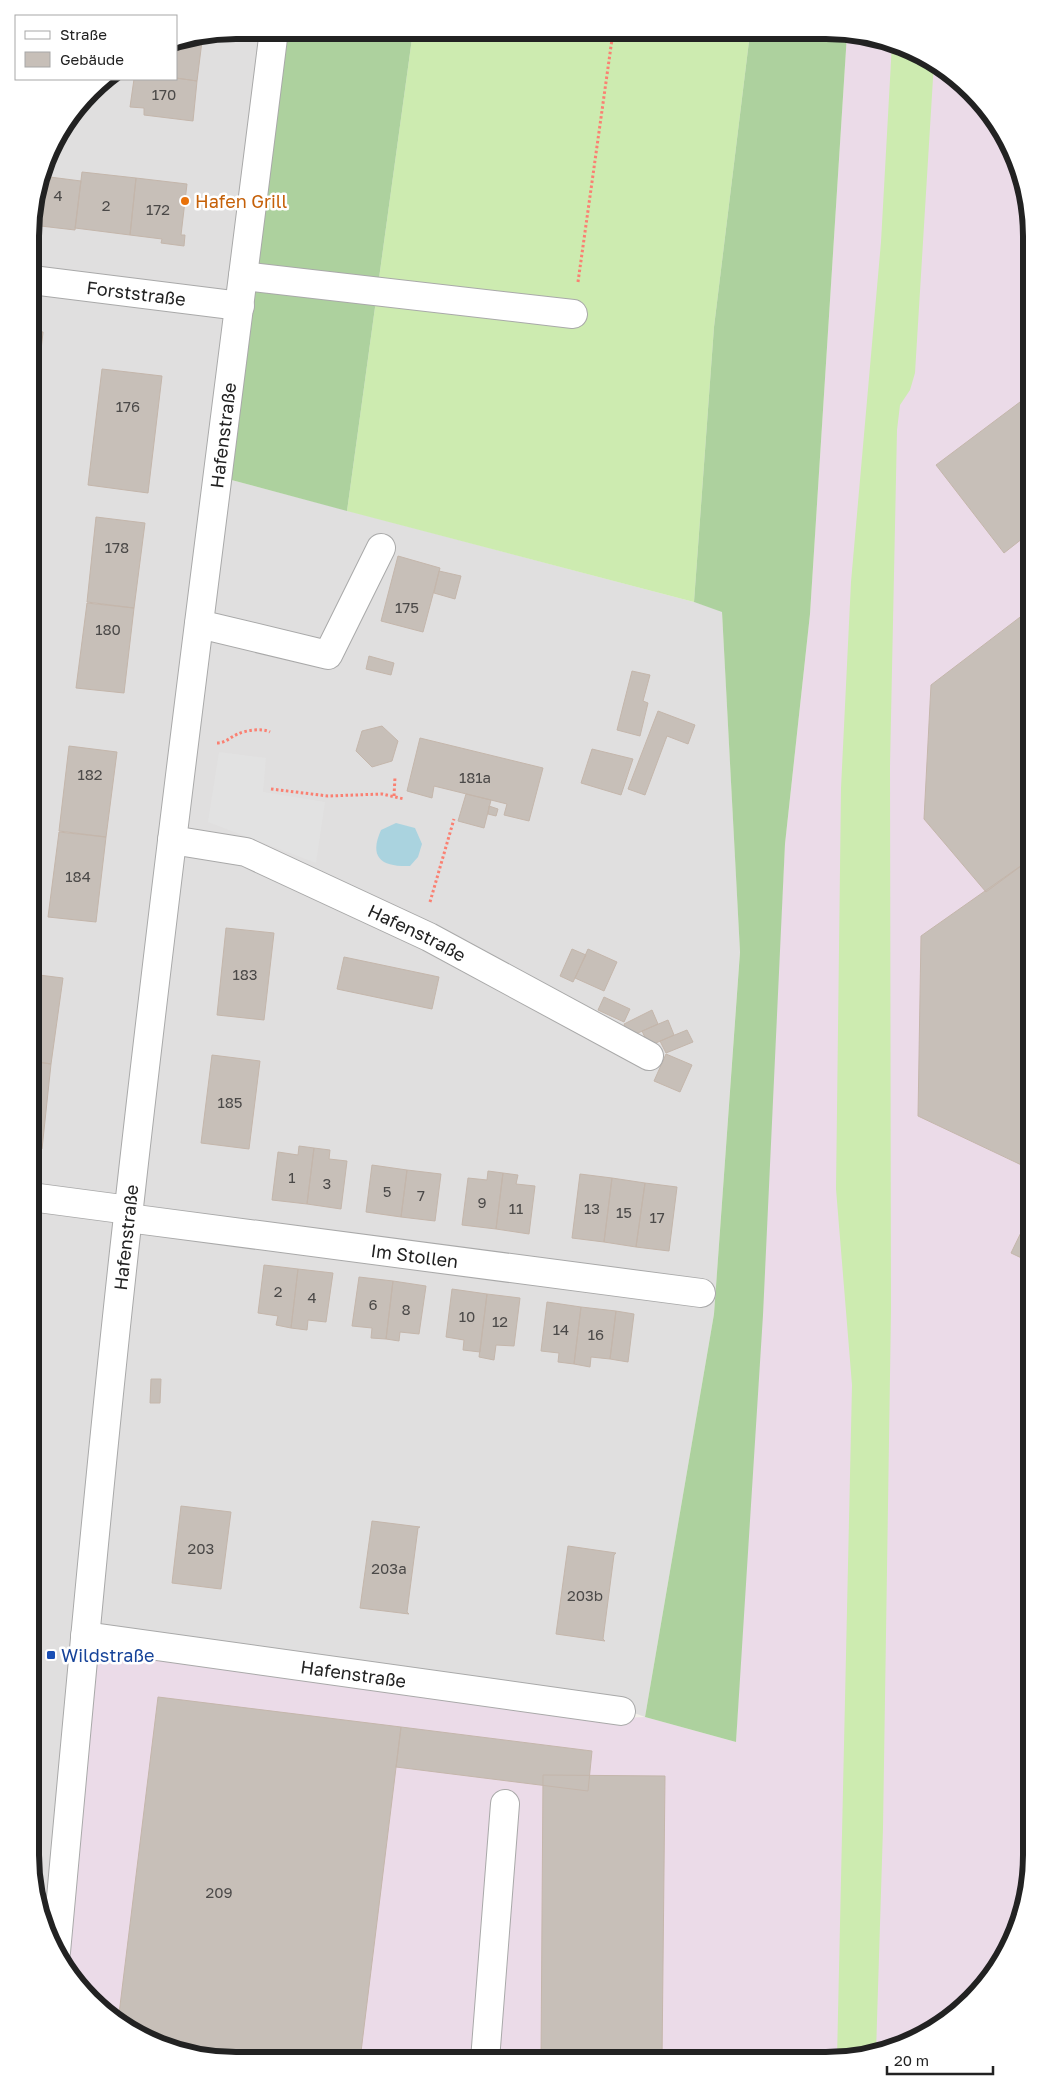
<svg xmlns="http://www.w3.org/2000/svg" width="1062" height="2091" viewBox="0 0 1062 2091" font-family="'Golos Text',sans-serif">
  <rect width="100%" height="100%" fill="#f2efe9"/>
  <path fill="#e0dfdf" d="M 236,30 L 272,30 L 224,478 L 694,602 L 722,611 L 740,951 L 714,1314 L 645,1717 L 618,1707 L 46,1933 L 41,1921 L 30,1855 L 32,209 L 51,144 L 100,81 L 104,79 L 176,79 L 176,42 Z"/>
  <path fill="#ebdbe8" d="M 847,34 L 866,34 L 918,51 L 962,81 L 997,122 L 1021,170 L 1032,236 L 1032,1869 L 1016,1934 L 989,1981 L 941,2026 L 892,2050 L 826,2061 L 209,2059 L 145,2040 L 100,2010 L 62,1965 L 91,1639 L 622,1718 L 645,1717 L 736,1742 L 785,844 L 810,614 Z"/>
  <path fill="#cdebb0" d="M 413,31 L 750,33 L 714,327 L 694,602 L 347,511 Z
    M 892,43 L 918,51 L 934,62 L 915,373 L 910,390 L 900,405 L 897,430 L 890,766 L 891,1311 L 883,1828 L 876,2053 L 837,2059 L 852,1385 L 836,1189 L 841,788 L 851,582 L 881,242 Z"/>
  <path fill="#add19e" d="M 279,30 L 413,31 L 347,511 L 224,478 Z
    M 750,33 L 847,34 L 810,614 L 785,844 L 763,1315 L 736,1742 L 645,1717 L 714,1314 L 740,952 L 722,612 L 694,602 L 714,327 Z"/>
  <path fill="#e2e2e2" d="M 219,752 L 266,758 L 263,792 L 325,802 L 316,863 L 208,822 Z"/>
  <path fill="#aad3df" d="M 396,823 L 415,828 L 422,844 L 418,857 L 410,866 C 383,867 368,859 381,830 Z"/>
  <path fill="#c7bfb8" stroke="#c4b6ab" d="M 189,39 L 202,41 L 197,81 L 176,78 L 176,42 Z
    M 176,78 L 197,81 L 193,121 L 144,115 L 144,108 L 130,107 L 134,79 Z
    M 82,172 L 136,178 L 130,235 L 75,228 Z
    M 42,176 L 81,181 L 75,230 L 32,225 L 32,209 Z
    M 136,178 L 187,184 L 181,235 L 185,235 L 184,246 L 161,243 L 162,239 L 130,235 Z
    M 32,330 L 43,332 L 37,387 L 32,387 Z
    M 102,369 L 162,376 L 148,493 L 88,485 Z
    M 1032,393 L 1032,531 L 1004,553 L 936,465 Z
    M 96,517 L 145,523 L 134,608 L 87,602 Z
    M 398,556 L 440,568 L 423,632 L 381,621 Z
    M 439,571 L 461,576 L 455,599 L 434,593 Z
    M 87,603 L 134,608 L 124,693 L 76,688 Z
    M 1032,608 L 1032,858 L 986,892 L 924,819 L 931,685 Z
    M 369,656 L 394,663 L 391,675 L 366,669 Z
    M 632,671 L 650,675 L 643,701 L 648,703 L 640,736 L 617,730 Z
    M 658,711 L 695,725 L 688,744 L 667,736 L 645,795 L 628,789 Z
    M 382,726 L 398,741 L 392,761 L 372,767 L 356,751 L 362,731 Z
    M 420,738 L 543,768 L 529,821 L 504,815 L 507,804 L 491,800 L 434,786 L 432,798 L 407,791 Z
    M 69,746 L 117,752 L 106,837 L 59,831 Z
    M 592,749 L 633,759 L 621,795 L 581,783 Z
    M 466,794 L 491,800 L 484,828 L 458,821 Z
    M 489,806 L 498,809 L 496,816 L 488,814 Z
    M 59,832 L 106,837 L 96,922 L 48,917 Z
    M 1029,860 L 1032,863 L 1032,1170 L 918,1116 L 921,936 Z
    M 226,928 L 274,933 L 264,1020 L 217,1015 Z
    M 572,949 L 586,955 L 573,982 L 560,976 Z
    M 588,949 L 617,962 L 604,991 L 575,978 Z
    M 344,957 L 439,977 L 432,1009 L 337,989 Z
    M 31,974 L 63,978 L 51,1064 L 31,1061 Z
    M 604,997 L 630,1009 L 624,1022 L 598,1010 Z
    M 652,1010 L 658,1024 L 629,1037 L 624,1024 Z
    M 668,1020 L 674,1035 L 649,1046 L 642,1031 Z
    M 687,1030 L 693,1042 L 666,1053 L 660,1041 Z
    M 666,1054 L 692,1065 L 680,1092 L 654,1081 Z
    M 212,1055 L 260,1061 L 249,1149 L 201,1143 Z
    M 31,1061 L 51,1064 L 42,1149 L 31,1147 Z
    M 299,1146 L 314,1148 L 307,1204 L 272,1200 L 278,1152 L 298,1155 Z
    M 314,1148 L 330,1150 L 329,1159 L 347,1161 L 341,1209 L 307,1204 Z
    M 372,1165 L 407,1170 L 401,1217 L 366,1212 Z
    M 407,1170 L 441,1174 L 435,1221 L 401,1217 Z
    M 488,1171 L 503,1173 L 496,1229 L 462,1225 L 468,1178 L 487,1180 Z
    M 503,1173 L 518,1175 L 516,1184 L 535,1186 L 529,1234 L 496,1229 Z
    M 580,1174 L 612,1178 L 604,1242 L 572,1238 Z
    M 612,1178 L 645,1183 L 636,1247 L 604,1242 Z
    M 645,1183 L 677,1187 L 669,1251 L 636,1247 Z
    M 1032,1210 L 1032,1263 L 1011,1253 Z
    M 264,1265 L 298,1269 L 291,1328 L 276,1325 L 278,1316 L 258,1313 Z
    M 31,1267 L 39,1268 L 31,1333 Z
    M 298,1269 L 333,1273 L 326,1322 L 308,1320 L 307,1330 L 291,1328 Z
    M 359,1277 L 393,1281 L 386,1339 L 371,1338 L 372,1328 L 352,1326 Z
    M 393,1281 L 426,1286 L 419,1334 L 400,1332 L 399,1341 L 386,1339 Z
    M 452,1289 L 487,1294 L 480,1352 L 463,1350 L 464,1340 L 446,1337 Z
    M 487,1294 L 520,1298 L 514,1346 L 496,1345 L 494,1360 L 479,1357 Z
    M 547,1302 L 581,1307 L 574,1364 L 558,1362 L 559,1353 L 541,1351 Z
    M 581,1307 L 616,1311 L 610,1359 L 591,1357 L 590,1367 L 574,1364 Z
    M 616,1311 L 634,1314 L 628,1362 L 610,1359 Z
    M 151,1379 L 161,1379 L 160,1403 L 150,1403 Z
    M 181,1506 L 231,1512 L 221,1589 L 172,1583 Z
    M 372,1521 L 420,1527 L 418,1528 L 407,1612 L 409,1614 L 360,1608 Z
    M 568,1546 L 616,1553 L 614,1555 L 603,1639 L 605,1641 L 556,1634 Z
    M 158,1697 L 401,1727 L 360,2060 L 209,2059 L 145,2040 L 118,2022 Z
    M 401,1727 L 592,1751 L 588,1791 L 396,1767 Z
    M 543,1775 L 665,1776 L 662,2061 L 541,2060 Z"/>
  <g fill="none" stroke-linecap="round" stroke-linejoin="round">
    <g stroke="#a9a9a9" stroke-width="30">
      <g id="minor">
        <path d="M 243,276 L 573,314"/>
        <path id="s1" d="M 32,280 L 240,306"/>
        <path d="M 199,624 L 328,655 L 381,548"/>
        <path id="s2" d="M 172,840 L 246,852 L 429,937 L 649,1056"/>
        <path d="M 31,1197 L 129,1210"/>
        <path id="s3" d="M 128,1218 L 701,1293"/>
        <path id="s4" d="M 85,1636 L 621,1711"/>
        <path id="s5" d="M 56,1952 C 79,1703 101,1455 129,1207 C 173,814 225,422 274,30"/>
        <path d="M 485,2060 L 505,1804"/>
      </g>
    </g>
    <path stroke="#fa8072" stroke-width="3" stroke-dasharray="2.5 2.5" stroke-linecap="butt" d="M 578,282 L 613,32
      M 217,743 C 226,743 230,737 238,734 C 246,730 263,728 270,732
      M 271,789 L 328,796 L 382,794 L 404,799
      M 394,796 L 395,777
      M 430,902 L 454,819"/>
    <use href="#minor" stroke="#fff" stroke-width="28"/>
  </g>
  <circle fill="#e8710a" stroke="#fff" stroke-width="2" cx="185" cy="201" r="5"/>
  <rect fill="#1a4fb4" stroke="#fff" stroke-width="2" x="46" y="1650" width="10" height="10" rx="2.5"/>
  <g text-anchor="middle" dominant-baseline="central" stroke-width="5" stroke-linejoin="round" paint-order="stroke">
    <g font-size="15" fill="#4b4948">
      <text x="164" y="94">170</text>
      <text x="58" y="195">4</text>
      <text x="106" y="205">2</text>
      <text x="158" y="209">172</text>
      <text x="128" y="406">176</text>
      <text x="117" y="547">178</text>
      <text x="407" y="607">175</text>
      <text x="108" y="629">180</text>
      <text x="90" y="774">182</text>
      <text x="475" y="777">181a</text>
      <text x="78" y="876">184</text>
      <text x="245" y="974">183</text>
      <text x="230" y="1102">185</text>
      <text x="292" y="1177">1</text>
      <text x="327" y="1183">3</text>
      <text x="387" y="1191">5</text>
      <text x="421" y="1195">7</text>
      <text x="482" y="1202">9</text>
      <text x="516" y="1208">11</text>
      <text x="592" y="1208">13</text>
      <text x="624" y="1212">15</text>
      <text x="657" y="1217">17</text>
      <text x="278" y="1291">2</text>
      <text x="312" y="1297">4</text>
      <text x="373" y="1304">6</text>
      <text x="406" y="1309">8</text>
      <text x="467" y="1316">10</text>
      <text x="500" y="1321">12</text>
      <text x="561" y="1329">14</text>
      <text x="596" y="1334">16</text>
      <text x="201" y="1548">203</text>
      <text x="389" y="1568">203a</text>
      <text x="585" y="1595">203b</text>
      <text x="219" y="1892">209</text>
    </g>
    <g font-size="18" fill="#c56008" stroke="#fff" text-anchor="start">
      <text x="195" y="201">Hafen Grill</text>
    </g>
    <g font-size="18" fill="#222" stroke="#fff">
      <text stroke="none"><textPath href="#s1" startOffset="105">Forststraße</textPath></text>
      <text stroke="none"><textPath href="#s5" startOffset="1526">Hafenstraße</textPath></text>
      <text stroke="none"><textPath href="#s2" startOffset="264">Hafenstraße</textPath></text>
      <text stroke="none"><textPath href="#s5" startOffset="718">Hafenstraße</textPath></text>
      <text stroke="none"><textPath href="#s3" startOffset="289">Im Stollen</textPath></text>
      <text stroke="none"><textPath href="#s4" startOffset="271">Hafenstraße</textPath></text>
    </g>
    <g font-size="18" fill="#164399" stroke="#fff" text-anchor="start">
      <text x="61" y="1655">Wildstraße</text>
    </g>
  </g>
  <path d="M0 0H1062V2091H0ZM236 39H826A197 197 0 0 1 1023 236V1855A197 197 0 0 1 826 2052H236A197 197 0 0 1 39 1855V236A197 197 0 0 1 236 39Z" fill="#fff" fill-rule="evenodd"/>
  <path fill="none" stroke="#222" stroke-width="6" d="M236 39H826A197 197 0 0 1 1023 236V1855A197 197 0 0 1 826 2052H236A197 197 0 0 1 39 1855V236A197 197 0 0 1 236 39Z"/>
  <rect x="15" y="15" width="162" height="65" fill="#ffffff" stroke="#a7a7a7"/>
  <rect x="25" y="31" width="25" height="8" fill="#ffffff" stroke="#a7a7a7"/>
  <text x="60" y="40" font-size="15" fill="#222222">Straße</text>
  <rect x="25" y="52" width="25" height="15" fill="#c7bfb8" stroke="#a7a7a7"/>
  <text x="60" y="65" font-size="15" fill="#222222">Gebäude</text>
  <path d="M887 2066v8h106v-8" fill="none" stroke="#222222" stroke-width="2.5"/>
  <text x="894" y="2066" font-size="15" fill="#222222" stroke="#ffffff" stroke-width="4" paint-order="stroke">20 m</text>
</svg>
